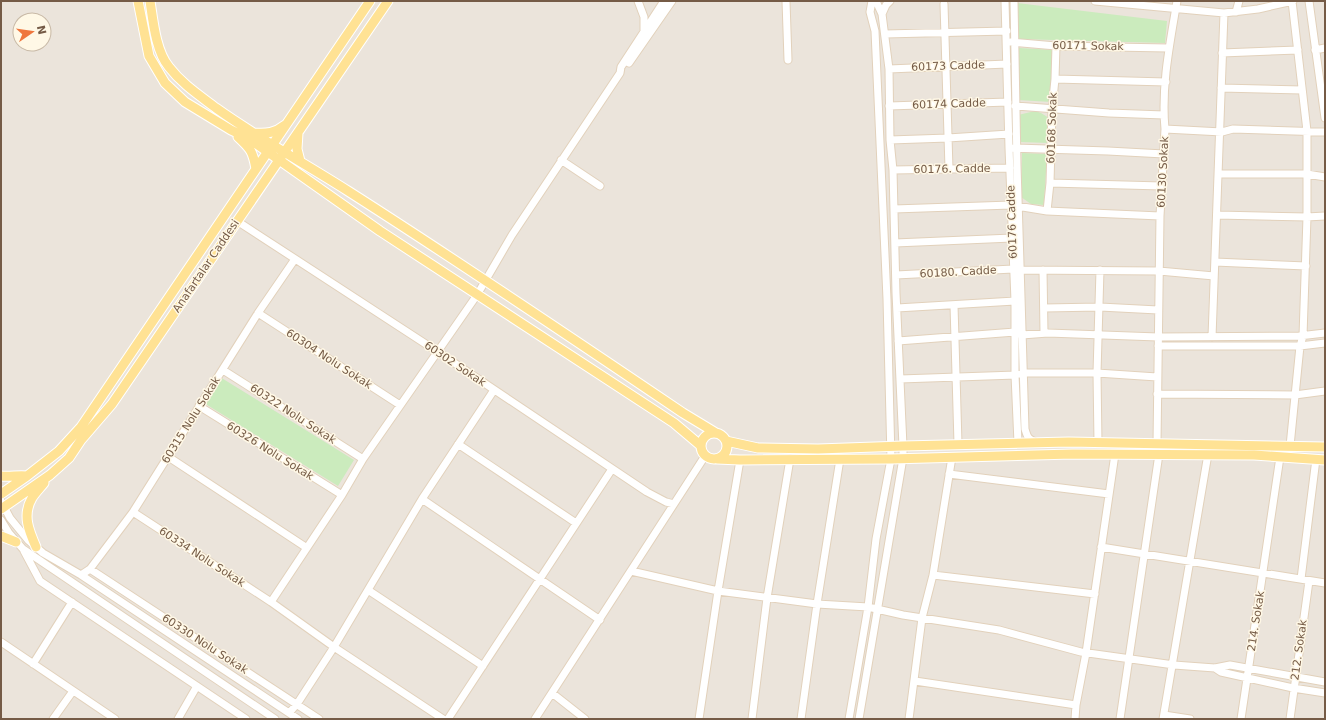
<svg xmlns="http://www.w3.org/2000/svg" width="1326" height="720" viewBox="0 0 1326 720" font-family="'DejaVu Sans',sans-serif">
  <rect width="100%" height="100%" fill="#fdf5df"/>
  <path fill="#ebe4db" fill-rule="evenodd" d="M 1,1 L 1325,1 L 1325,719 L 1,719 ZM 20,20 L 44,20 L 44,44 L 20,44 Z"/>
  <path fill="#cbebbd" d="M 1017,3 L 1167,21 L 1165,43 L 1017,39 Z
    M 1019,48 L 1054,50 L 1051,102 L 1018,100 Z
    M 1035,111 L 1041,113 L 1049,118 L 1049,143 L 1020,142 L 1018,115 Z
    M 1022,153 L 1047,154 L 1044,205 L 1031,204 L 1021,197 Z
    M 220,377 L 354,460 L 338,486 L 204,403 Z"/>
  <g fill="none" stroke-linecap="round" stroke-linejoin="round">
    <g stroke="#e2d1bb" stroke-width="9">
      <path id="minor" d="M 638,1 L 644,17 L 644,32
        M 786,1 L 788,60
        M 1005,1 L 1009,148 L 1015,301 L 1015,375 L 1018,443
        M 1014,1 L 1017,165 L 1025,429 C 1027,436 1028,440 1036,442
        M 1095,1 L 1224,13 L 1258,9 L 1293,1
        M 1309,1 L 1325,118
        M 944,4 L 949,169
        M 1236,12 L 1239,1
        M 882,14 L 886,5 L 890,1
        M 885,34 L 1007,31
        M 1011,42 L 1056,46 L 1168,48
        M 1315,50 L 1325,48
        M 1222,53 L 1298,50
        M 629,63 L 672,1
        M 889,69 L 1007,64
        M 1055,79 L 1166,82
        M 1221,88 L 1302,90
        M 889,106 L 1008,102
        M 1015,106 L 1109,113 L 1164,115
        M 1165,129 L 1222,132 L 1233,129 L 1325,132
        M 890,140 L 948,138 L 1009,134
        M 1012,148 L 1108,151 L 1164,154
        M 561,160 L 600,186
        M 893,170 L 1010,168
        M 1218,174 L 1307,174 L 1325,177
        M 1050,183 L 1162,186
        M 894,209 L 1011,205 L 1047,211 L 1160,216
        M 1047,211 L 1050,183 L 1052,109 L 1055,79 L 1056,46
        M 1217,215 L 1307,217 L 1325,216
        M 237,221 L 438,352 L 647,492 L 666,502 L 674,504
        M 895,243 L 1012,238
        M 1215,262 L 1306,266
        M 1043,270 L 1044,333
        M 896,275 L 1013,269 L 1020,270 L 1159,271 L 1214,276
        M 954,305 L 958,444
        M 897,308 L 1015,301
        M 1044,308 L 1100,307 L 1158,310
        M 258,313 L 400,405
        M 1212,337 L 1224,13
        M 898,341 L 1015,332 L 1022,335 L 1048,333 L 1158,337 L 1299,336 L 1325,333
        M 1158,346 L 1300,346 L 1325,343
        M 223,370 L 363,459
        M 900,379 L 1016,375 L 1023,373 L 1097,373 L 1157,377
        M 1157,394 L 1295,395 L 1325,391
        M 199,406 L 342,495
        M 1098,443 L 1097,373 L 1100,270
        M 458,444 L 576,523
        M 1157,444 L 1160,216 L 1165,129 C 1161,86 1170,43 1177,1
        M 1290,446 L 1300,346 L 1303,336 L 1307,217 L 1307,131 L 1292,1
        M 167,456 L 307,548
        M 949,474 L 1109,494
        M 422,499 L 600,620
        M 1,501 L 10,518 L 28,540 L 43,553 L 81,575 L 298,719
        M 133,512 L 271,602 L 334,647 L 443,719
        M 1,520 L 9,533 L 23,549 L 275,719
        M 1101,547 L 1325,583
        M 24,551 L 40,581 L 246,719
        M 90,569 L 319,719
        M 631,571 L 718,591 L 817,604 L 868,607 L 903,615 L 999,630 L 1081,652 L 1174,665 L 1215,668 L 1230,665 L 1325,682
        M 81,575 L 90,569 L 133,512 L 258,313 L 295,259
        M 933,575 L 1095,594
        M 1301,579 L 1316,459
        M 368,590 L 483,666
        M 271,602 L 342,495 L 363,459 L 477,295 L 512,235 L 620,73 L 621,67 L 664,1
        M 1,642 L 115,719
        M 33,664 L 72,602
        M 1215,668 L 1221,672 L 1293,688 L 1325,693
        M 915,681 L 1076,705
        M 552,693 L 585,719
        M 289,713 L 297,704 L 334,647 L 422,499 L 494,390
        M 1164,715 L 1190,719
        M 53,719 L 73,691
        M 178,719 L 197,686
        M 448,719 L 612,469
        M 535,719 L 705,456
        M 699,719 L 718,591 L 740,460
        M 752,719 L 767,598 L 790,459
        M 801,719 L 817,604 L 840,459
        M 849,719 L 868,607 L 876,539 L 891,459 L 887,299 L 875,31 L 870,12 L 872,1
        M 859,719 L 903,458 L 903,446 L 896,293 L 893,170 L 890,140 L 889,69 L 882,14 L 876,1
        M 909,719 L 922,618 L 933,575 L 952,457
        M 1075,719 L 1076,705 L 1086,653 L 1115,454
        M 1120,719 L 1159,454
        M 1163,719 L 1208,454
        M 1241,719 L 1280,457
        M 1290,719 L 1309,581"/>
    </g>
    <g stroke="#fff" stroke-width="11">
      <path id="major" d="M 138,1 L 149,56 L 165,83 L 185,102 L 231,130 L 248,138 L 380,231 L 674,423 L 700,445
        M 150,1 C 153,21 156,52 169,67 C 182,84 199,95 216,108 C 258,138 304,163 348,191 C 461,263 572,338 683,413 L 716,433
        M 254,133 C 267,134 275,133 285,125
        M 298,133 L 297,149 L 300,161
        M 238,137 C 251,149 253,152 256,169
        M701 446a13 13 0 1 1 26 0a13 13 0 1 1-26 0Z
        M 726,441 L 758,448 L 818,449 L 903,446 L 1069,442 L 1325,447
        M 717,459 L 740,460 L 891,459 L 1073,454 L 1254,455 L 1325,460
        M 1,476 C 10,477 18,475 27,476
        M 1,494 L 27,476 L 59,451 L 81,427 L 370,1
        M 1,509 L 50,475 L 69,458 L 81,440 L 112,404 L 388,1
        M 1,536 L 16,542
        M 36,547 C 29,531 22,515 32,498 C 35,493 40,488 44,483"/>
    </g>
    <use href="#minor" stroke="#fff" stroke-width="7"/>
    <use href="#major" stroke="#ffe294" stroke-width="9"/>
  </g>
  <g text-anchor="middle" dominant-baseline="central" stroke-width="3" stroke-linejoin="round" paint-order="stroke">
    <g font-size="11" fill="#755b46" stroke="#fff8e6">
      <text transform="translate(1088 46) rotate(1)">60171 Sokak</text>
      <text transform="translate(948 66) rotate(-2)">60173 Cadde</text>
      <text transform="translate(949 104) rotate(-2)">60174 Cadde</text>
      <text transform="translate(1052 128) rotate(-88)">60168 Sokak</text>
      <text transform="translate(952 169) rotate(-1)">60176. Cadde</text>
      <text transform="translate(1163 172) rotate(-87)">60130 Sokak</text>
      <text transform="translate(1012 222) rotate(-92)">60176 Cadde</text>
      <text transform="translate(206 266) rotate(-56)">Anafartalar Caddesi</text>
      <text transform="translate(958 272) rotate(-3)">60180. Cadde</text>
      <text transform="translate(329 359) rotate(33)">60304 Nolu Sokak</text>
      <text transform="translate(455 364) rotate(34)">60302 Sokak</text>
      <text transform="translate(293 414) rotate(33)">60322 Nolu Sokak</text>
      <text transform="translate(191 420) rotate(-58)">60315 Nolu Sokak</text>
      <text transform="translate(270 451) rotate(32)">60326 Nolu Sokak</text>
      <text transform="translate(202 557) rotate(33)">60334 Nolu Sokak</text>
      <text transform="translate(1256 621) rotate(-81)">214. Sokak</text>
      <text transform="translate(205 644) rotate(33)">60330 Nolu Sokak</text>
      <text transform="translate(1299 650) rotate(-82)">212. Sokak</text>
    </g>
  </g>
  <rect width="1326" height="720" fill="none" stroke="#755b46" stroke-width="4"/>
  <g transform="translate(32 32) rotate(77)"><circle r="19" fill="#fff8e6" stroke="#c8b9a6"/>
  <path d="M0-3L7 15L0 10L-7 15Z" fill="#ef763d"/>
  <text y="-6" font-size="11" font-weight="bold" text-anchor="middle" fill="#755b46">N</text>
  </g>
</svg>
